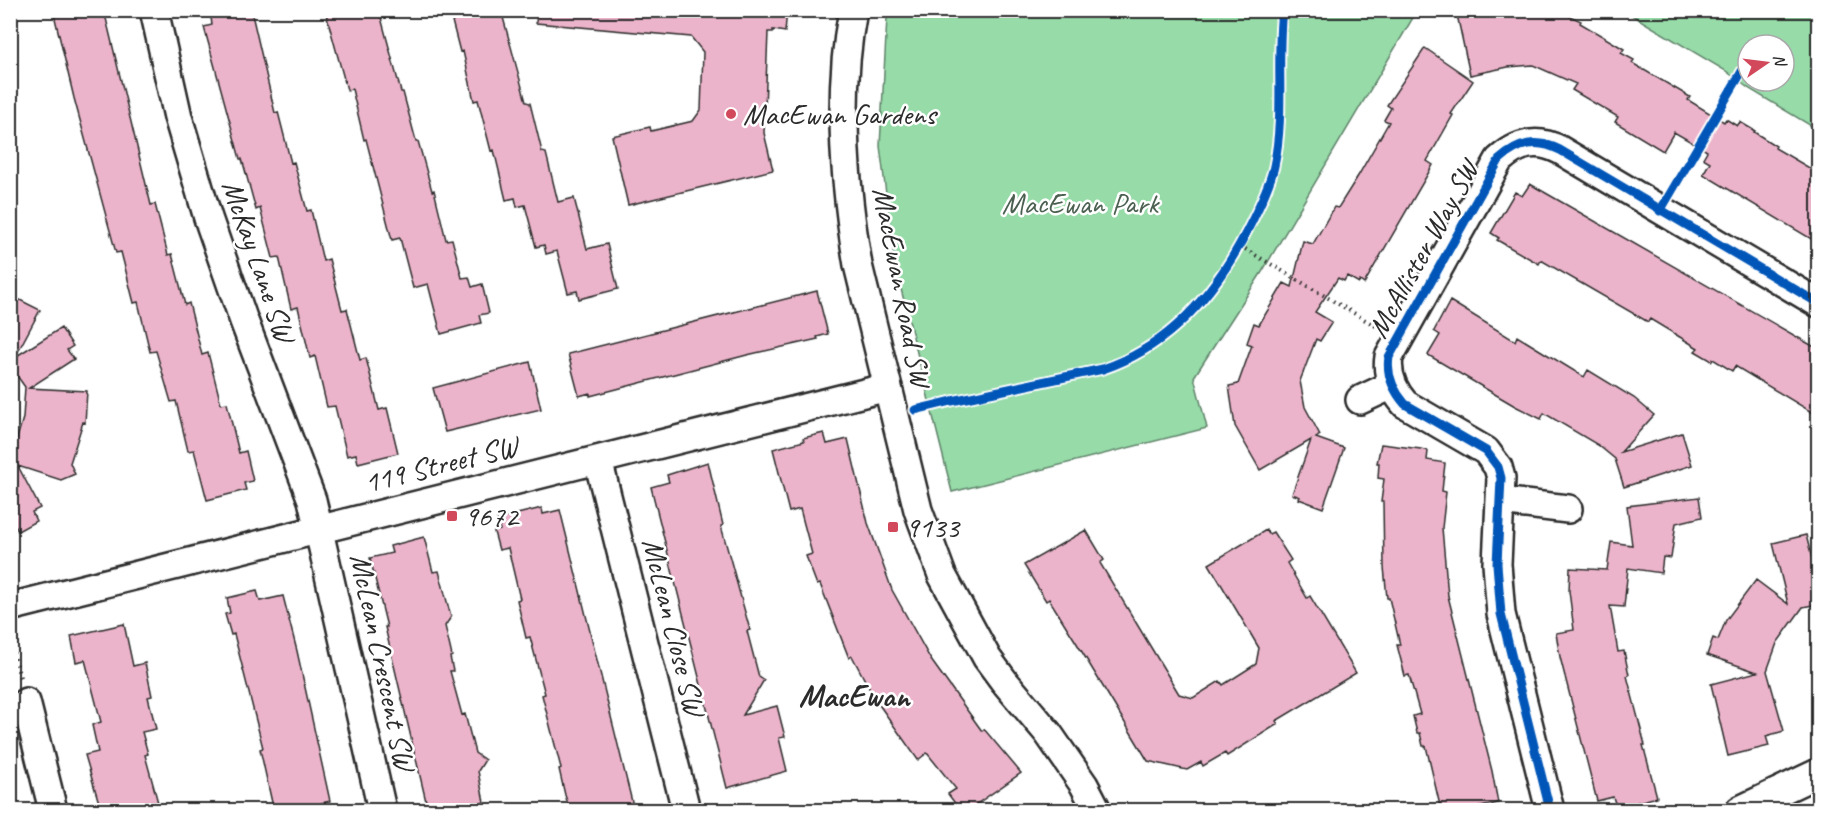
<svg xmlns="http://www.w3.org/2000/svg" width="1829" height="821" viewBox="0 0 1829 821" font-family="Caveat,sans-serif">
  <rect width="100%" height="100%" fill="#fff"/>
  <filter id="ink" filterUnits="userSpaceOnUse"><feTurbulence type="fractalNoise" baseFrequency=".0167" numOctaves="2"/><feDisplacementMap in="SourceGraphic" scale="12" xChannelSelector="R" yChannelSelector="G"/><feConvolveMatrix kernelMatrix="1 2 1 2 8 2 1 2 1" color-interpolation-filters="sRGB"/></filter>
  <g filter="url(#ink)">
    <path fill="#96dba8" stroke="#60836a" stroke-width="1.5" fill-rule="evenodd" d="M 889,11 L 889,10 L 1417,11 L 1262,272 L 1194,377 L 1207,428 L 952,492 L 895,265 L 880,146 L 887,18 Z
      M 1625,11 L 1818,11 L 1818,130 L 1748,88 L 1726,71 ZM 1748,45 L 1784,45 L 1784,81 L 1748,81 Z"/>
    <path fill="#ecb4ca" stroke="#2b2b2b" stroke-width="1.5" d="M 53,10 L 104,10 L 151,205 L 155,204 L 168,255 L 172,254 L 185,305 L 189,303 L 202,355 L 208,353 L 221,404 L 227,403 L 239,453 L 246,451 L 253,481 L 244,483 L 246,490 L 207,500 L 194,450 L 188,451 L 176,401 L 171,402 L 156,351 L 150,352 L 138,302 L 134,303 L 121,252 L 116,253 L 74,98 Z
      M 210,10 L 251,10 L 275,113 L 278,112 L 291,163 L 294,162 L 307,211 L 311,210 L 323,261 L 329,259 L 342,310 L 347,309 L 360,360 L 366,358 L 379,410 L 387,408 L 398,453 L 358,463 L 356,454 L 347,456 L 335,406 L 327,407 L 315,356 L 310,358 L 298,307 L 291,309 L 279,257 L 273,258 L 260,208 L 256,210 L 242,159 L 240,159 L 204,27 L 212,25 Z
      M 325,10 L 379,10 L 401,92 L 403,92 L 416,141 L 418,141 L 432,191 L 434,190 L 446,240 L 452,239 L 462,278 L 469,277 L 472,287 L 482,284 L 489,313 L 479,315 L 481,323 L 441,334 L 428,284 L 413,288 L 400,238 L 392,240 L 366,139 L 364,140 L 352,89 L 347,90 Z
      M 459,10 L 501,10 L 526,102 L 530,103 L 542,152 L 546,153 L 558,202 L 574,198 L 587,249 L 607,244 L 618,289 L 579,299 L 577,291 L 568,293 L 557,251 L 546,254 L 544,245 L 536,247 L 525,205 L 517,207 L 515,198 L 506,200 L 494,150 L 491,151 L 478,100 L 474,101 L 463,51 L 460,52 L 452,21 L 461,19 Z
      M 537,10 L 787,10 L 785,32 L 773,30 L 773,32 L 768,32 L 764,133 L 773,170 L 628,205 L 612,136 L 650,127 L 651,131 L 693,121 L 701,110 L 703,52 L 691,37 L 536,23 Z
      M 1456,10 L 1557,10 L 1581,21 L 1580,23 L 1624,49 L 1621,53 L 1634,60 L 1632,63 L 1690,97 L 1688,100 L 1724,122 L 1726,119 L 1737,126 L 1740,122 L 1755,131 L 1754,132 L 1776,146 L 1775,148 L 1818,173 L 1818,243 L 1703,174 L 1710,162 L 1703,158 L 1707,151 L 1674,132 L 1663,151 L 1615,122 L 1618,117 L 1572,90 L 1576,84 L 1533,65 L 1508,67 L 1470,75 Z
      M 1425,48 L 1473,81 L 1451,114 L 1453,115 L 1427,161 L 1433,165 L 1364,284 L 1360,281 L 1359,283 L 1347,276 L 1344,281 L 1338,278 L 1315,312 L 1332,322 L 1320,341 L 1316,339 L 1300,381 L 1305,407 L 1320,435 L 1316,438 L 1344,448 L 1323,508 L 1299,499 L 1300,497 L 1292,494 L 1311,440 L 1260,470 L 1235,426 L 1229,386 L 1238,384 L 1252,345 L 1247,343 L 1254,323 L 1259,325 L 1284,283 L 1292,287 L 1303,241 L 1313,244 L 1334,207 L 1338,208 L 1358,176 L 1389,122 L 1384,120 L 1391,108 L 1387,105 Z
      M 1530,184 L 1818,349 L 1818,416 L 1735,366 L 1732,371 L 1713,359 L 1712,361 L 1695,351 L 1698,348 L 1650,319 L 1648,322 L 1541,260 L 1539,264 L 1497,240 L 1499,238 L 1491,233 L 1515,192 L 1522,196 Z
      M 817,291 L 828,334 L 817,337 L 818,339 L 747,355 L 590,396 L 590,393 L 579,396 L 568,354 Z
      M 10,295 L 40,310 L 15,357 L 61,328 L 73,346 L 67,350 L 74,359 L 29,388 L 87,391 L 85,423 L 83,422 L 70,463 L 75,474 L 61,480 L 18,466 L 40,508 L 32,512 L 36,521 L 18,531 L 10,517 L 10,453 L 12,455 L 23,418 L 25,387 L 10,366 Z
      M 1450,301 L 1515,341 L 1517,336 L 1584,377 L 1588,370 L 1634,398 L 1654,415 L 1621,452 L 1682,433 L 1692,465 L 1624,487 L 1615,459 L 1598,445 L 1544,413 L 1541,419 L 1515,406 L 1428,355 L 1440,335 L 1434,331 Z
      M 530,362 L 541,409 L 445,432 L 433,388 Z
      M 824,433 L 827,444 L 848,439 L 868,523 L 892,590 L 931,660 L 982,731 L 984,729 L 1021,773 L 968,810 L 960,810 L 948,794 L 956,789 L 927,753 L 918,760 L 875,699 L 852,656 L 849,658 L 820,584 L 817,585 L 806,556 L 812,554 L 800,509 L 789,512 L 773,449 L 804,441 L 803,438 Z
      M 1381,444 L 1421,449 L 1428,451 L 1427,460 L 1445,463 L 1442,491 L 1446,492 L 1442,528 L 1448,596 L 1492,771 L 1498,803 L 1468,810 L 1441,810 L 1426,746 L 1423,746 L 1420,733 L 1417,733 L 1413,716 L 1420,714 L 1409,675 L 1405,676 L 1397,645 L 1400,645 L 1389,598 L 1387,598 L 1384,567 L 1383,502 L 1381,502 L 1384,479 L 1378,478 L 1379,463 L 1377,463 Z
      M 708,462 L 723,525 L 721,526 L 750,630 L 747,631 L 759,677 L 764,680 L 743,715 L 777,706 L 785,737 L 779,738 L 787,771 L 727,788 L 651,487 L 669,482 L 667,475 Z
      M 1699,497 L 1702,517 L 1676,523 L 1671,558 L 1663,557 L 1661,573 L 1628,568 L 1624,607 L 1610,606 L 1618,652 L 1624,651 L 1629,675 L 1627,676 L 1645,745 L 1643,745 L 1657,797 L 1620,807 L 1619,805 L 1616,806 L 1613,797 L 1597,801 L 1560,657 L 1556,633 L 1574,630 L 1569,591 L 1570,568 L 1607,570 L 1611,542 L 1632,545 L 1627,506 Z
      M 542,508 L 543,514 L 560,510 L 634,810 L 570,810 L 565,795 L 559,769 L 561,768 L 542,695 L 545,694 L 530,637 L 526,638 L 517,600 L 520,599 L 508,548 L 499,550 L 494,532 L 500,530 L 497,519 Z
      M 1086,530 L 1104,560 L 1100,563 L 1179,694 L 1193,698 L 1220,681 L 1223,685 L 1256,664 L 1259,648 L 1209,564 L 1266,530 L 1269,534 L 1273,532 L 1291,560 L 1287,563 L 1307,598 L 1310,596 L 1356,673 L 1276,721 L 1278,724 L 1227,756 L 1225,753 L 1203,766 L 1201,762 L 1187,770 L 1148,761 L 1076,642 L 1049,599 L 1046,601 L 1024,565 Z
      M 1806,535 L 1818,582 L 1818,604 L 1803,607 L 1777,643 L 1767,671 L 1784,731 L 1766,736 L 1769,746 L 1728,756 L 1711,684 L 1757,672 L 1707,655 L 1713,638 L 1718,640 L 1726,620 L 1756,580 L 1788,604 L 1773,543 Z
      M 424,537 L 433,572 L 439,571 L 451,617 L 445,626 L 452,656 L 450,657 L 453,671 L 450,671 L 462,715 L 465,714 L 475,753 L 485,760 L 478,771 L 484,802 L 482,803 L 484,810 L 428,810 L 385,627 L 387,627 L 370,558 L 392,553 L 390,546 Z
      M 257,591 L 260,601 L 283,596 L 297,651 L 330,801 L 310,806 L 311,810 L 276,810 L 273,807 L 260,749 L 263,748 L 234,634 L 231,635 L 225,614 L 230,613 L 227,598 Z
      M 124,624 L 133,666 L 145,663 L 152,696 L 148,697 L 156,729 L 142,732 L 148,754 L 145,755 L 160,810 L 101,810 L 85,755 L 98,752 L 92,725 L 101,722 L 85,660 L 76,662 L 71,636 Z"/>
    <g fill="none" stroke-linecap="round" stroke-linejoin="round">
      <g stroke="#2b2b2b" stroke-width="32">
        <path id="minor" d="M 154,10 L 178,117 L 208,218 L 244,321 L 312,500 L 382,810
          M 853,10 C 837,93 844,182 858,265 L 918,510 L 942,575 L 987,658 L 1004,681 L 1048,733 L 1084,785 L 1097,810
          M 1360,400 L 1392,385
          M 598,460 L 686,810
          M 1500,501 L 1568,509
          M 10,607 L 888,387
          M 26,702 L 53,810
          M 1550,810 L 1501,614 L 1497,564 L 1501,478 L 1498,467 L 1486,451 L 1405,404 C 1393,390 1386,375 1389,357 L 1499,160 C 1518,143 1537,138 1560,150 L 1818,303
          M 1740,810 L 1818,773"/>
      </g>
      <path stroke="#2b2b2b" stroke-width="4" stroke-dasharray="1.5 4.5" stroke-linecap="butt" d="M 1240,246 L 1379,328
        M 10,641 L 21,681"/>
      <use href="#minor" stroke="#fff" stroke-width="27"/>
      <g stroke="#fff" stroke-width="13">
        <path id="cycleway" d="M 1660,211 L 1748,61
          M 915,410 L 952,401 L 1103,369 C 1174,345 1220,287 1252,221 C 1260,204 1270,185 1274,166 C 1285,115 1276,62 1282,10
          M 1550,810 L 1501,614 L 1497,564 L 1501,478 L 1498,467 L 1486,451 L 1405,404 C 1393,390 1386,375 1389,357 L 1499,160 C 1518,143 1537,138 1560,150 L 1818,303"/>
      </g>
      <use href="#cycleway" stroke="#0057b8" stroke-width="9"/>
    </g>
  </g>
  <g fill="#d1495b" stroke="#fff" stroke-width="2">
    <circle cx="731" cy="114" r="6"/>
    <rect x="446" y="510" width="12" height="12" rx="3"/>
    <rect x="887" y="521" width="12" height="12" rx="3"/>
  </g>
  <g text-anchor="middle" dominant-baseline="central" stroke-width="5" stroke-linejoin="round" paint-order="stroke">
    <g font-size="30" fill="#2b2b2b" stroke="#fff" text-anchor="start">
      <text x="743" y="114">MacEwan Gardens</text>
      <text x="464" y="516">9672</text>
      <text x="905" y="527">9133</text>
    </g>
    <g font-size="30" fill="#4b6050" stroke="#fff">
      <text x="1080" y="203">MacEwan Park</text>
    </g>
    <g font-size="30" fill="#2b2b2b" stroke="#fff">
      <text transform="translate(1423 249) rotate(-61)">McAllister Way SW</text>
      <text transform="translate(259 261) rotate(71)">McKay Lane SW</text>
      <text transform="translate(902 287) rotate(79)">MacEwan Road SW</text>
      <text transform="translate(441 464) rotate(-14)">119 Street SW</text>
      <text transform="translate(674 627) rotate(76)">McLean Close SW</text>
      <text transform="translate(383 662) rotate(78)">McLean Crescent SW</text>
    </g>
    <g font-size="32" font-weight="bold" fill="#2b2b2b" stroke="#fff">
      <text x="854" y="695">MacEwan</text>
    </g>
  </g>
  <rect width="1829" height="821" fill="none" stroke="#fff" stroke-width="36"/>
  <rect x="18" y="18" width="1793" height="785" fill="none" stroke="#2b2b2b" stroke-width="2" filter="url(#ink)"/>
  <g transform="translate(1766 63) rotate(76)"><circle r="28" fill="#ffffff" stroke="#aaaaaa" stroke-width="1.5"/>
  <path d="M0-4.5L10 22L0 15L-10 22Z" fill="#d1495b"/>
  <text y="-9" font-size="16" font-weight="bold" text-anchor="middle" fill="#2b2b2b">N</text>
  </g>
</svg>
